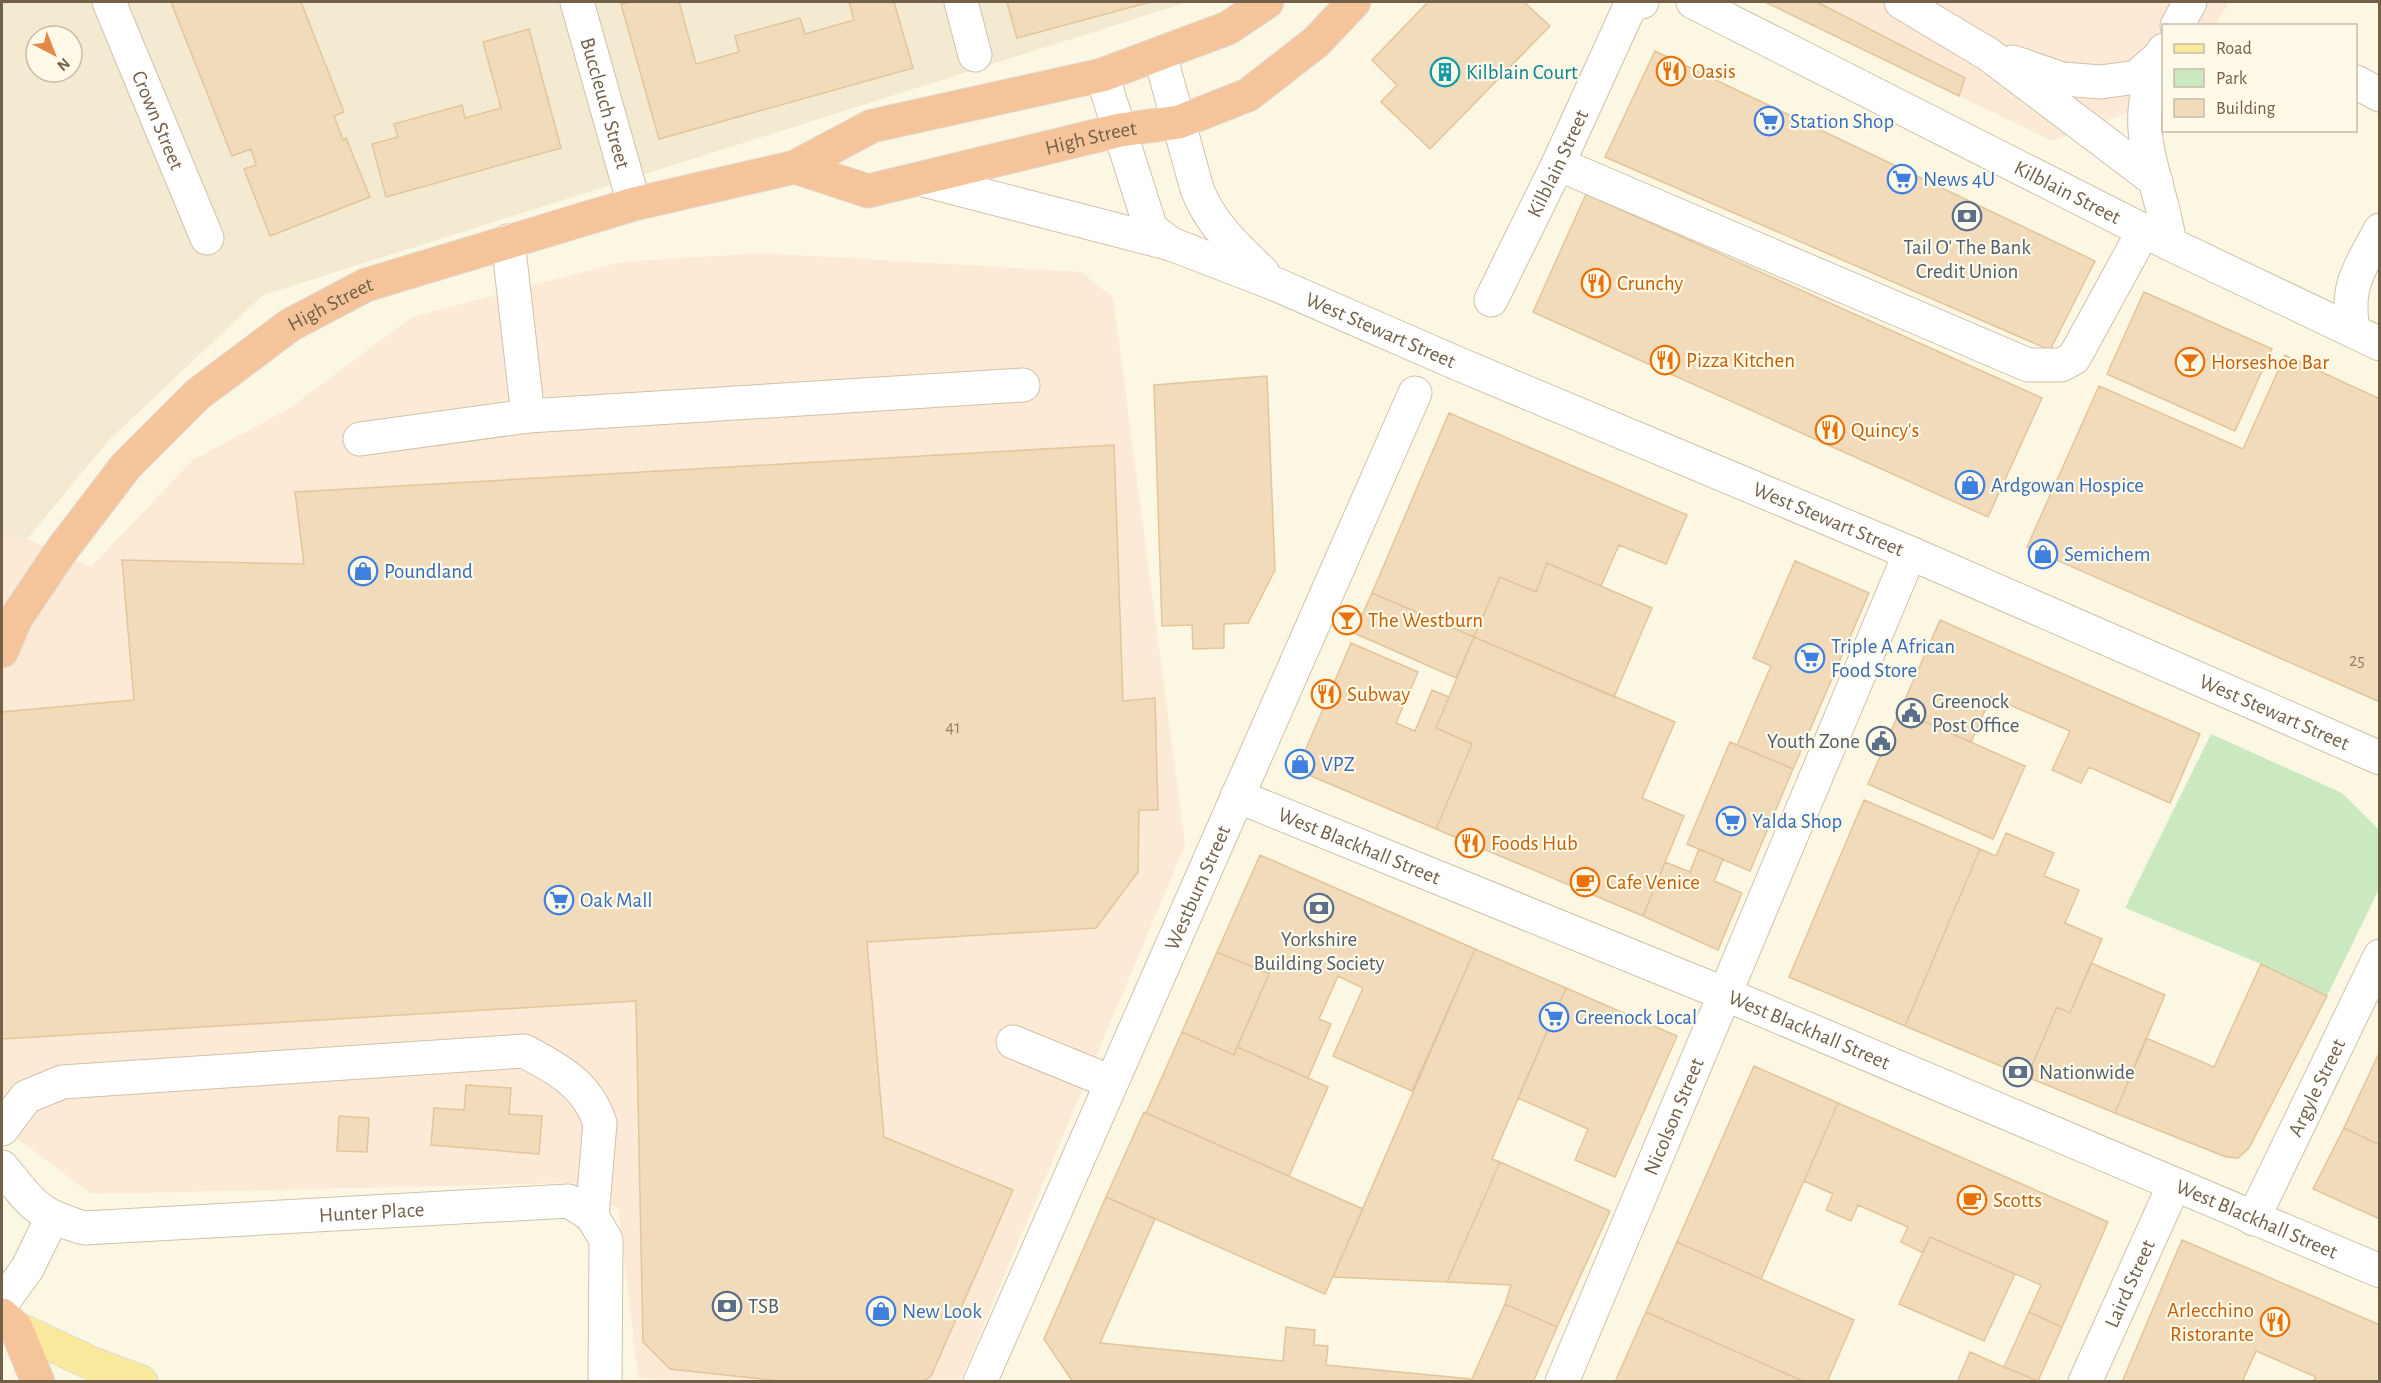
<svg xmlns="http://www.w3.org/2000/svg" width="2381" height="1383" viewBox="0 0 2381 1383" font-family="'Alegreya Sans',sans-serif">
  <rect width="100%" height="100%" fill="#fcf7e2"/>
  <path fill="#f3ead1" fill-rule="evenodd" d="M 2,2 L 1188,2 L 263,295 L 109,440 L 27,539 L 2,533 ZM 36,36 L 72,36 L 72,72 L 36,72 Z"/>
  <path fill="#fce9d6" d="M 1765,2 L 2229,2 L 2216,25 L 2164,26 L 2163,99 L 2052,141 Z
    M 763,253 L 1081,272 L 1113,297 L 1185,845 L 960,1381 L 679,1382 L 638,1377 L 618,1209 L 572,1183 L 91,1194 L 2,1127 L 2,533 L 27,539 L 91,567 L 193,460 L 287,410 L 412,317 L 621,262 Z"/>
  <path fill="#cae9c1" d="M 2211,734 L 2342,793 L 2379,830 L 2379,889 L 2327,996 L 2261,964 L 2125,908 Z"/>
  <path fill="#f1dbbb" stroke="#e3c59b" stroke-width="1.5" d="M 171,2 L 301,2 L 344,112 L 334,116 L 343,140 L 346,138 L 370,197 L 270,236 L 244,169 L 256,165 L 251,149 L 232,156 Z
    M 632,2 L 679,2 L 696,64 L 739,52 L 735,36 L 800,18 L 805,34 L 854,20 L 849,2 L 894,2 L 913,68 L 659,139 L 621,4 Z
    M 1007,2 L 1150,2 L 1017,38 Z
    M 1428,2 L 1524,2 L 1550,26 L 1430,149 L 1381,102 L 1397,85 L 1372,60 Z
    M 1765,2 L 1817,2 L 1965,78 L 1959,96 Z
    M 529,29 L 561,148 L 386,197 L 372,144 L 398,137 L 394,124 L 462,105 L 465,118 L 501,108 L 483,42 Z
    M 1655,51 L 2095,261 L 2050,350 L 1605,157 Z
    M 1586,194 L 2042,398 L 1988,517 L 1533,312 Z
    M 2144,292 L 2272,349 L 2235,431 L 2107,374 Z
    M 2285,355 L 2380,399 L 2380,702 L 2027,547 L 2099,386 L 2243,449 Z
    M 1267,376 L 1275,570 L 1248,623 L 1224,624 L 1224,648 L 1193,649 L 1192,625 L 1162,626 L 1154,385 Z
    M 1449,413 L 1687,515 L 1666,564 L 1619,545 L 1601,586 L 1547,563 L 1536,592 L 1500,577 L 1474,637 L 1372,593 Z
    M 1114,445 L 1123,701 L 1155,698 L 1158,810 L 1139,810 L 1138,872 L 1096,928 L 867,942 L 884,1137 L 1013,1190 L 931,1376 L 922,1382 L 790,1382 L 670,1369 L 643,1342 L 636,1001 L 2,1039 L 2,712 L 134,700 L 122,560 L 304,564 L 295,492 Z
    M 1795,561 L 1869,593 L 1793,769 L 1737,745 L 1771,666 L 1753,658 Z
    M 1547,563 L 1652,608 L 1614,697 L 1474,637 L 1500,577 L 1536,592 Z
    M 1372,593 L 1474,637 L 1456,678 L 1354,633 Z
    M 1940,620 L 2200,734 L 2170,803 L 2089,767 L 2081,783 L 2052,770 L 2070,731 L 1991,697 L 1971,742 L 1900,711 Z
    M 1474,637 L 1675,722 L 1642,798 L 1684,816 L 1643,916 L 1436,829 L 1472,744 L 1436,728 Z
    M 1351,643 L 1418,672 L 1396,723 L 1415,731 L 1432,690 L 1449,697 L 1436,728 L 1472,744 L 1436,829 L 1297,770 Z
    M 1900,711 L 2025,766 L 1993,839 L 1868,784 Z
    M 1730,742 L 1793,769 L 1750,871 L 1687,844 Z
    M 1864,800 L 1980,849 L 1905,1026 L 1789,977 Z
    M 2006,833 L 2054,853 L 2044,876 L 2079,890 L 2065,923 L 2102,939 L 2070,1013 L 2057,1007 L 2027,1077 L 1905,1026 L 1980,849 L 1996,856 Z
    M 1699,849 L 1723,859 L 1714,881 L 1742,893 L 1718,950 L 1643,916 L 1665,862 L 1690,872 Z
    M 1260,855 L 1475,949 L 1412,1091 L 1333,1056 L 1363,988 L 1338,976 L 1319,1019 L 1331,1024 L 1308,1078 L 1237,1047 L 1269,974 L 1217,952 Z
    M 1475,949 L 1566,988 L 1492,1159 L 1500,1162 L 1447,1282 L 1333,1277 Z
    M 1217,952 L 1269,974 L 1234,1055 L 1182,1032 Z
    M 2091,963 L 2165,995 L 2115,1113 L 2027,1077 L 2057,1007 L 2070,1013 Z
    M 2261,964 L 2327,996 L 2249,1148 L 2238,1158 L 2226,1157 L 2115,1113 L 2146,1038 L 2214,1067 Z
    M 1566,988 L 1677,1036 L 1615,1177 L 1575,1160 L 1588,1129 L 1518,1098 Z
    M 1182,1032 L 1234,1055 L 1237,1047 L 1328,1087 L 1289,1176 L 1146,1113 Z
    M 2380,1051 L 2380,1145 L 2344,1128 Z
    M 1754,1066 L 1838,1103 L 1761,1279 L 1677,1242 Z
    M 466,1085 L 511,1088 L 509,1114 L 542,1116 L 539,1154 L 431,1145 L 434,1108 L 464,1110 Z
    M 1838,1103 L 2108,1222 L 2062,1327 L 2029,1312 L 2041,1285 L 1930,1237 L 1923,1253 L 1901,1242 L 1908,1227 L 1858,1205 L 1851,1221 L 1826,1210 L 1833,1194 L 1804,1181 Z
    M 1144,1112 L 1363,1209 L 1325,1294 L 1106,1197 Z
    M 339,1116 L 369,1118 L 367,1152 L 337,1151 Z
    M 2344,1128 L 2380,1145 L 2380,1219 L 2313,1189 Z
    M 1500,1162 L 1610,1211 L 1557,1327 L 1505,1304 L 1511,1285 L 1447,1282 Z
    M 1106,1197 L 1155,1219 L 1100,1343 L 1283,1361 L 1286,1327 L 1315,1330 L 1314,1345 L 1328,1346 L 1326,1365 L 1472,1379 L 1505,1304 L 1557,1327 L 1533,1382 L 1073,1382 L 1044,1339 Z
    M 1930,1237 L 2015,1274 L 1984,1341 L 1899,1304 Z
    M 2182,1240 L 2380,1325 L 2380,1382 L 2313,1382 L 2316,1377 L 2256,1351 L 2242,1382 L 2122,1382 Z
    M 1677,1242 L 1854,1320 L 1827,1382 L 1805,1382 L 1646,1312 Z
    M 1646,1312 L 1805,1382 L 1615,1382 Z
    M 2029,1312 L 2062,1327 L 2038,1381 L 2004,1367 Z
    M 1970,1352 L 2004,1367 L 2038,1381 L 1957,1382 Z"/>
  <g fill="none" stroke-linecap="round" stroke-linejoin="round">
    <g stroke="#cfc2ac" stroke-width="35">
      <g id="minor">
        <path id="s1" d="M 109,2 L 207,238"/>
        <path id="s2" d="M 577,2 L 634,204"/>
        <path d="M 961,2 L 975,55"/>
        <path id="s3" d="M 1693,2 L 2170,244 L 2380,344"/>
        <path d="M 1901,2 L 1988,54 L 2156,181"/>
        <path d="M 2177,26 L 2190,2"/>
        <path d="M 2164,50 C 2123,125 2158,168 2170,244"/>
        <path d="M 1160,55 L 1197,189 C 1211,225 1236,247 1263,273"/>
        <path d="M 2013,62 L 2062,79 L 2101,82 L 2137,77 L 2160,56"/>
        <path d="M 1102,75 L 1151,229 L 1171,244"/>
        <path d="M 2356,82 L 2380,95"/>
        <path d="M 1558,164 L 2028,365 L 2061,365 L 2074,358 L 2144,230"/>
        <path id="s4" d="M 920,179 L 1171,244 L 1275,284 L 1461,365 L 1910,553 L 2380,758"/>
        <path d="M 508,241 L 528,416 L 1023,385"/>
        <path id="s5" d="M 1491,300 L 1558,164 L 1631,4 L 1642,2"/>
        <path d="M 2353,330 C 2345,284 2360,269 2380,230"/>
        <path d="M 360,439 L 528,416"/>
        <path id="s6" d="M 1237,796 L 1725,994 L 2380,1271"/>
        <path d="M 1013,1042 L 1111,1082"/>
        <path d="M 2,1129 L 26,1097 L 62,1082 L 524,1051 C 558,1069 587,1084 600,1123 L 592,1216"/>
        <path id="s7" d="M 2,1167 C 33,1205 35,1213 84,1228 L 569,1201 L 592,1216 L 606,1240 L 605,1382"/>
        <path id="s8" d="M 2253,1219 L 2380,956"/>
        <path d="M 2,1303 L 27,1269 L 52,1218"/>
        <path id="s9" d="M 980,1382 L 1415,393"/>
        <path id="s10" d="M 1562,1382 L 1910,553"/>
        <path id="s11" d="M 2085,1382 L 2174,1185"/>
      </g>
    </g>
    <g stroke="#e0dcd7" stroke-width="35">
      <path id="major" d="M 16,1328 L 93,1364 L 141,1382"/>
    </g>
    <g stroke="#e0dcd7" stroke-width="35">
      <g id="highway">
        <path id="s12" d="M 795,167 L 868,191 L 1120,130 L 1179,122 L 1248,95 L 1316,42 L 1354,2"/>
        <path id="s13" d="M 2,651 L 16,618 L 61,551 L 126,466 L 198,394 L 290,325 L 366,285 L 634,204 L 795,167 L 872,126 L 1102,75 L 1228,28 L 1267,2"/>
        <path d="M 2,1315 L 16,1328 L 38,1382"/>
      </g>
    </g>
    <use href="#minor" stroke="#fff" stroke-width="33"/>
    <use href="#major" stroke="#f9e99c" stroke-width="33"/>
    <use href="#highway" stroke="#f5c49a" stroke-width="33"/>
  </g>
  <defs>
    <g id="restaurant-ring" transform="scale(1.5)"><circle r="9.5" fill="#fffae8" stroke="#e8710a" stroke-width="1.5"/><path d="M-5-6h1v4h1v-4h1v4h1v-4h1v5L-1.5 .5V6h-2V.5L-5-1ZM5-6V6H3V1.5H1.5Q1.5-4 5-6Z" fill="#e8710a"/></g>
    <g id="building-ring" transform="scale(1.5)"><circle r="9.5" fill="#fffae8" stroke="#0f9aa8" stroke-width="1.5"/><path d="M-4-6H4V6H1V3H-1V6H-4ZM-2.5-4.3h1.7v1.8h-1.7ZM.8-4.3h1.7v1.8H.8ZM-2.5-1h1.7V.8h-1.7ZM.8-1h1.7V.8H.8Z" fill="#0f9aa8"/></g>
    <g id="supermarket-ring" transform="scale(1.5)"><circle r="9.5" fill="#fffae8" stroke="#3f7fe0" stroke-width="1.5"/><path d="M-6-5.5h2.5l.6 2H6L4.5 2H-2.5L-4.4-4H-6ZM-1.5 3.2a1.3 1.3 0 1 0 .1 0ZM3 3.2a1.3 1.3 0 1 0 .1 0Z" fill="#3f7fe0"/></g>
    <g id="bank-ring" transform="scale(1.5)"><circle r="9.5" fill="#fffae8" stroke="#5c6f8a" stroke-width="1.5"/><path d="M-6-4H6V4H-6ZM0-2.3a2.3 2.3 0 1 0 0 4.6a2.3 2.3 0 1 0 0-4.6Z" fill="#5c6f8a"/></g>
    <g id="bar-ring" transform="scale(1.5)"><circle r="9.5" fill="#fffae8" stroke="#e8710a" stroke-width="1.5"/><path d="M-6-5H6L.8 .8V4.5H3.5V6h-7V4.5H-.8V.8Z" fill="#e8710a"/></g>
    <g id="shop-ring" transform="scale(1.5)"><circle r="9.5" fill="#fffae8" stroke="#3f7fe0" stroke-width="1.5"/><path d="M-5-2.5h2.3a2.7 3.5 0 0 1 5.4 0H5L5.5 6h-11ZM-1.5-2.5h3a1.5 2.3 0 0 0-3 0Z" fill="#3f7fe0"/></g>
    <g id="civic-ring" transform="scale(1.5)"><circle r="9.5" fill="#fffae8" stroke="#5c6f8a" stroke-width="1.5"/><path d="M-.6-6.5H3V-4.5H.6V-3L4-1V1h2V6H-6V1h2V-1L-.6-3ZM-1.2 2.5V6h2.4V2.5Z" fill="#5c6f8a"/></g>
    <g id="cafe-ring" transform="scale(1.5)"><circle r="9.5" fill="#fffae8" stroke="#e8710a" stroke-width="1.5"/><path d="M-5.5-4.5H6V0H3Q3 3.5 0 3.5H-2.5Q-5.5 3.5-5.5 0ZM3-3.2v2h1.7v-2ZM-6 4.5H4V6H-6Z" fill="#e8710a"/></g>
  </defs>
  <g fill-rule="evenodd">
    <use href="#restaurant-ring" x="1671" y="71"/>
    <use href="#building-ring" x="1445" y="72"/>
    <use href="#supermarket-ring" x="1769" y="121"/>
    <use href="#supermarket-ring" x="1902" y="179"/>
    <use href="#bank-ring" x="1967" y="216"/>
    <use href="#restaurant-ring" x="1596" y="283"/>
    <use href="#restaurant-ring" x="1665" y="360"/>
    <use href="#bar-ring" x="2190" y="362"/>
    <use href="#restaurant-ring" x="1830" y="430"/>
    <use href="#shop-ring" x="1970" y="485"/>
    <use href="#shop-ring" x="2043" y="554"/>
    <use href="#shop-ring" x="363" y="571"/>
    <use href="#bar-ring" x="1347" y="620"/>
    <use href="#supermarket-ring" x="1810" y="658"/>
    <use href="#restaurant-ring" x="1326" y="694"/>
    <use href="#civic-ring" x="1911" y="713"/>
    <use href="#civic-ring" x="1881" y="741"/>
    <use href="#shop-ring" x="1300" y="764"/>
    <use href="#supermarket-ring" x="1731" y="821"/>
    <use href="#restaurant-ring" x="1470" y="843"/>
    <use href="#cafe-ring" x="1585" y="882"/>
    <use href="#supermarket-ring" x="559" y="900"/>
    <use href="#bank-ring" x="1319" y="908"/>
    <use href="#supermarket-ring" x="1554" y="1017"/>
    <use href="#bank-ring" x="2018" y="1072"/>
    <use href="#cafe-ring" x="1972" y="1200"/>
    <use href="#bank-ring" x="727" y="1306"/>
    <use href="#shop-ring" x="881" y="1311"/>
    <use href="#restaurant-ring" x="2275" y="1322"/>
  </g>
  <g text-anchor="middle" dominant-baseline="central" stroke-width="4.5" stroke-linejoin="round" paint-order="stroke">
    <g font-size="18" fill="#927f66">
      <text x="2357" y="661">25</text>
      <text x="953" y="728">41</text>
    </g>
    <g font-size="21" fill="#c56008" stroke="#fffae8" text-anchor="start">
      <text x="1692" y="71">Oasis</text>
      <text x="1617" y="283">Crunchy</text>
      <text x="1686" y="360">Pizza Kitchen</text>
      <text x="2211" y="362">Horseshoe Bar</text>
      <text x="1851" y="430">Quincy's</text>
      <text x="1368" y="620">The Westburn</text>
      <text x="1347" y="694">Subway</text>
      <text x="1491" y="843">Foods Hub</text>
      <text x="1606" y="882">Cafe Venice</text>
      <text x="1993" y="1200">Scotts</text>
      <text x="2254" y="1310" text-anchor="end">Arlecchino<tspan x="2254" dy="24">Ristorante</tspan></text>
    </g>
    <g font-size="21" fill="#0d838f" stroke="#fffae8" text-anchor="start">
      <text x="1466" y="72">Kilblain Court</text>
    </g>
    <g font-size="21" fill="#736049" stroke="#fffae8">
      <text stroke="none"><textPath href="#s2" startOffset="105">Buccleuch Street</textPath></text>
      <text stroke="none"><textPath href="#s1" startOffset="128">Crown Street</textPath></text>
      <text stroke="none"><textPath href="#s12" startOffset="306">High Street</textPath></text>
      <text stroke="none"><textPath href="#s5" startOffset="152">Kilblain Street</textPath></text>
      <text stroke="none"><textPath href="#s3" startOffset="420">Kilblain Street</textPath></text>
      <text stroke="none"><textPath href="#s13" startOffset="486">High Street</textPath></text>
      <text stroke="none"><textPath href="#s4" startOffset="486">West Stewart Street</textPath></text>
      <text stroke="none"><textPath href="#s4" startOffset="972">West Stewart Street</textPath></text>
      <text stroke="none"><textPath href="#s4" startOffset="1458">West Stewart Street</textPath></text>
      <text stroke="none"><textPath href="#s6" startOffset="132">West Blackhall Street</textPath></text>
      <text stroke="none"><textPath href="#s9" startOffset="540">Westburn Street</textPath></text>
      <text stroke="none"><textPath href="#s6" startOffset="618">West Blackhall Street</textPath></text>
      <text stroke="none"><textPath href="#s8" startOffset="146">Argyle Street</textPath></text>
      <text stroke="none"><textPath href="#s10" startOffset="288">Nicolson Street</textPath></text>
      <text stroke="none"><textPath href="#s7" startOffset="393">Hunter Place</textPath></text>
      <text stroke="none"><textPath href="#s6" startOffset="1104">West Blackhall Street</textPath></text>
      <text stroke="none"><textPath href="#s11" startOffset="108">Laird Street</textPath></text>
    </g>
    <g font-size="21" fill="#366cbe" stroke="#fffae8" text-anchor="start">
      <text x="1790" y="121">Station Shop</text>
      <text x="1923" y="179">News 4U</text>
      <text x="1991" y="485">Ardgowan Hospice</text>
      <text x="2064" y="554">Semichem</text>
      <text x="384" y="571">Poundland</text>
      <text x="1831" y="646">Triple A African<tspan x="1831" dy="24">Food Store</tspan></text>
      <text x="1321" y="764">VPZ</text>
      <text x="1752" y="821">Yalda Shop</text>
      <text x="580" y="900">Oak Mall</text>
      <text x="1575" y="1017">Greenock Local</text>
      <text x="902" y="1311">New Look</text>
    </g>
    <g font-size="21" fill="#4e5e75" stroke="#fffae8" text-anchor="start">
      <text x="1967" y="247" text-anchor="middle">Tail O' The Bank<tspan x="1967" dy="24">Credit Union</tspan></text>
      <text x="1932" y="701">Greenock<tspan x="1932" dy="24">Post Office</tspan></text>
      <text x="1860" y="741" text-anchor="end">Youth Zone</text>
      <text x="1319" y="939" text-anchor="middle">Yorkshire<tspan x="1319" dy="24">Building Society</tspan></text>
      <text x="2039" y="1072">Nationwide</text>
      <text x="748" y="1306">TSB</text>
    </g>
  </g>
  <rect width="2381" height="1383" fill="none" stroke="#736049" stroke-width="6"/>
  <rect x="2162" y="24" width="195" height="108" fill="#fffae8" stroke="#c7bca8" stroke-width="1.5"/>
  <rect x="2174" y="44" width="30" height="9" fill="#f9e99c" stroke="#c7bca8" stroke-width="1.5"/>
  <text x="2216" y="54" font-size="18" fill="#736049">Road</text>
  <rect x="2174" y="69" width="30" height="18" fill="#cae9c1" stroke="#c7bca8" stroke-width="1.5"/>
  <text x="2216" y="84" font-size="18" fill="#736049">Park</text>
  <rect x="2174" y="99" width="30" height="18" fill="#f1dbbb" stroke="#c7bca8" stroke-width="1.5"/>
  <text x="2216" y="114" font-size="18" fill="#736049">Building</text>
  <g transform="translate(54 54) rotate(138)"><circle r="28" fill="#fffae8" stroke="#c7bca8" stroke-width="1.5"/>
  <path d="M0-4.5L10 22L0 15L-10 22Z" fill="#e48a49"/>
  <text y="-9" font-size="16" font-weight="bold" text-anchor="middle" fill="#736049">N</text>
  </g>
</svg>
